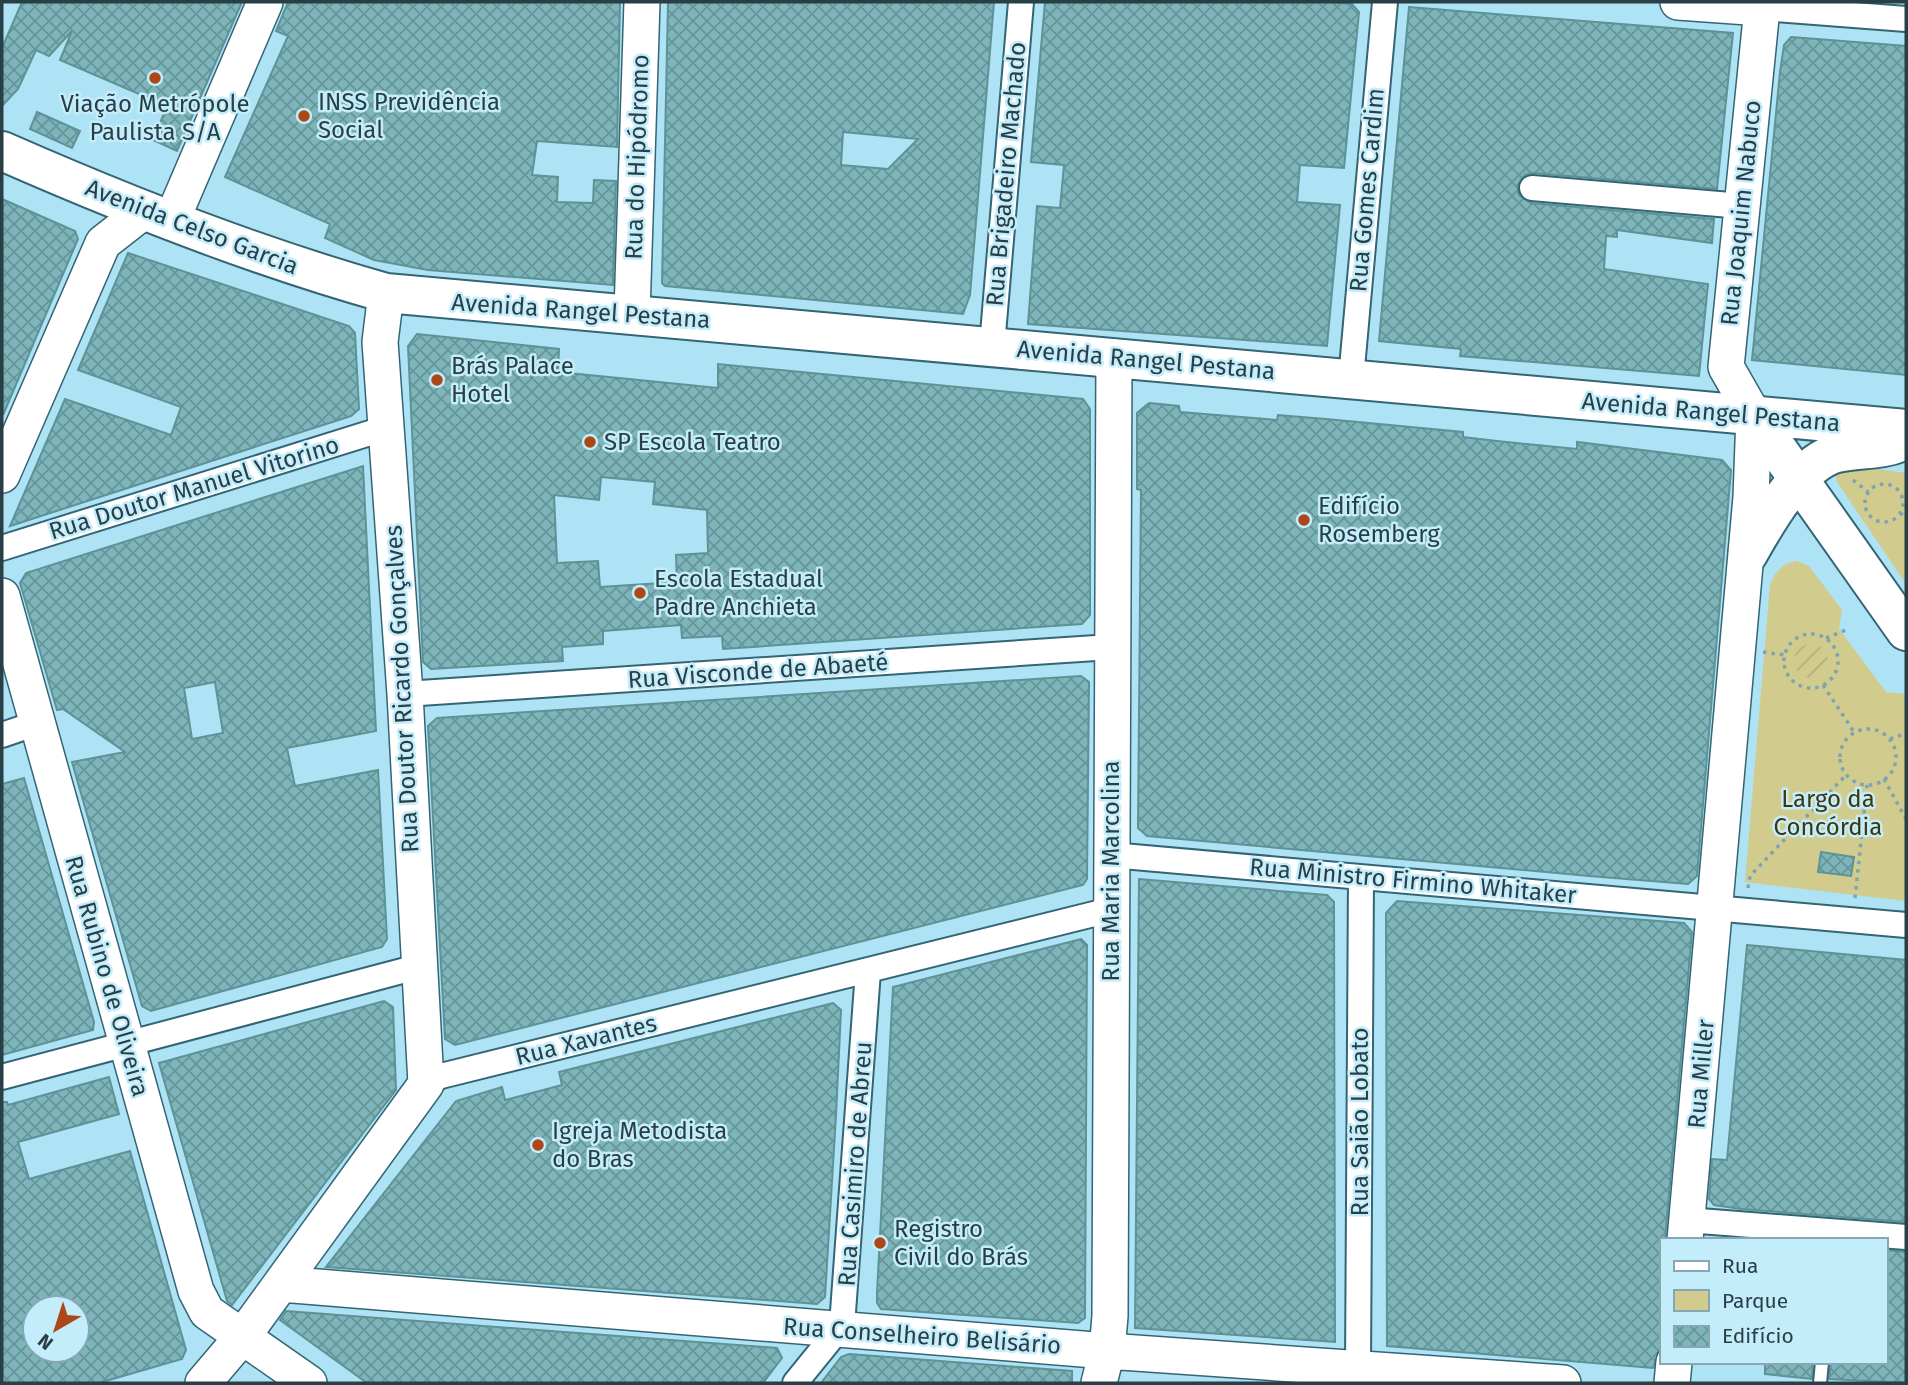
<svg xmlns="http://www.w3.org/2000/svg" width="1908" height="1385" viewBox="0 0 1908 1385" font-family="'Fira Sans',sans-serif">
  <defs>
    <pattern id="garden-furrows" width="10" height="10" patternUnits="userSpaceOnUse" patternTransform="scale(1.75)"><rect width="10" height="10" fill="#d2cb8e"/><path d="M-1 1l2-2M0 10L10 0M9 11l2-2" fill="none" stroke="#b4af7c"/></pattern>
    <pattern id="building-cross-hatch" width="8" height="8" patternUnits="userSpaceOnUse" patternTransform="scale(1.75)"><rect width="8" height="8" fill="#7db5ba"/><path d="M0 0l8 8M0 8l8-8" fill="none" stroke="#669599"/></pattern>
  </defs>
  <rect width="100%" height="100%" fill="#aee2f5"/>
  <path fill="#d2cb8e" d="M 1841,464 L 1906,473 L 1906,584 L 1837,482 L 1835,472 Z
    M 1797,561 L 1809,566 L 1842,610 L 1839,629 L 1886,692 L 1906,694 L 1906,901 L 1745,882 L 1770,585 C 1776,571 1782,563 1797,561 Z"/>
  <path fill="url(#garden-furrows)" d="M1794 661a17 17 0 1 1 34 0a17 17 0 1 1-34 0Z"/>
  <path fill="url(#building-cross-hatch)" stroke="#5b9397" stroke-width="2" fill-rule="evenodd" d="M 22,2 L 242,2 L 177,151 L 153,140 L 167,106 L 60,60 L 72,31 L 49,56 L 36,50 L 18,89 L 2,106 L 2,48 Z
    M 288,2 L 620,2 L 617,147 L 537,141 L 532,175 L 558,177 L 557,202 L 593,203 L 594,180 L 616,181 L 613,285 L 428,270 L 374,260 L 325,238 L 330,224 L 225,177 L 288,36 L 276,31 Z
    M 668,2 L 994,2 L 970,295 L 963,314 L 665,286 L 662,283 ZM 843,132 L 918,139 L 888,169 L 841,165 Z
    M 1045,2 L 1329,2 L 1352,4 L 1359,12 L 1344,168 L 1300,165 L 1297,202 L 1340,205 L 1327,346 L 1028,324 L 1037,206 L 1060,208 L 1064,165 L 1031,162 Z
    M 1409,7 L 1733,33 L 1717,189 L 1533,173 L 1525,175 L 1517,186 L 1519,195 L 1531,203 L 1714,219 L 1712,243 L 1617,230 L 1617,237 L 1606,236 L 1604,269 L 1708,284 L 1699,376 L 1460,356 L 1461,349 L 1379,341 Z
    M 1791,37 L 1906,46 L 1906,375 L 1752,360 L 1780,72 L 1784,45 Z
    M 37,112 L 80,131 L 72,148 L 30,129 Z
    M 2,199 L 75,231 L 78,239 L 3,415 Z
    M 128,253 L 349,326 L 355,333 L 359,409 L 351,416 L 10,526 L 65,399 L 171,435 L 181,407 L 78,370 Z
    M 417,334 L 559,349 L 558,372 L 629,379 L 718,388 L 718,364 L 1083,399 L 1090,409 L 1090,615 L 1082,624 L 723,649 L 722,636 L 682,638 L 681,625 L 603,631 L 603,644 L 562,647 L 563,661 L 431,669 L 423,662 L 408,346 ZM 601,477 L 655,482 L 653,504 L 707,510 L 708,553 L 676,555 L 677,582 L 600,587 L 598,561 L 557,563 L 554,495 L 599,500 Z
    M 1149,403 L 1179,406 L 1180,412 L 1277,420 L 1278,415 L 1326,419 L 1463,432 L 1463,437 L 1497,441 L 1577,449 L 1577,442 L 1722,460 L 1731,470 L 1697,876 L 1688,884 L 1589,876 L 1147,836 L 1138,828 L 1141,490 L 1137,489 L 1137,413 Z
    M 363,466 L 376,731 L 287,748 L 295,786 L 378,770 L 387,939 L 382,947 L 151,1011 L 142,1006 L 72,762 L 125,752 L 63,709 L 57,710 L 20,583 L 26,573 ZM 215,682 L 223,733 L 192,739 L 184,688 Z
    M 1081,676 L 1089,682 L 1087,879 L 1083,885 L 455,1045 L 445,1039 L 428,726 L 437,718 Z
    M 24,778 L 94,1022 L 93,1030 L 2,1055 L 2,784 Z
    M 1821,852 L 1854,857 L 1851,876 L 1818,872 Z
    M 1139,879 L 1327,895 L 1334,902 L 1335,1342 L 1135,1328 Z
    M 1397,901 L 1684,923 L 1692,932 L 1665,1240 L 1661,1240 L 1660,1348 L 1653,1368 L 1387,1346 L 1386,913 Z
    M 1081,939 L 1087,945 L 1085,1318 L 1078,1323 L 881,1309 L 877,1303 L 877,1293 L 893,987 Z
    M 1747,945 L 1906,960 L 1906,1222 L 1741,1209 L 1714,1205 L 1709,1199 L 1712,1159 L 1727,1160 Z
    M 384,1001 L 393,1007 L 396,1090 L 232,1305 L 227,1301 L 159,1063 Z
    M 833,1003 L 841,1010 L 836,1115 L 825,1297 L 817,1304 L 326,1267 L 456,1101 L 502,1087 L 505,1100 L 562,1085 L 559,1072 Z
    M 109,1077 L 119,1114 L 18,1142 L 29,1179 L 130,1151 L 186,1350 L 182,1359 L 99,1383 L 2,1383 L 2,1102 L 7,1102 L 8,1105 ZM 35,1308 L 77,1308 L 77,1350 L 35,1350 Z
    M 1885,1250 L 1906,1252 L 1906,1383 L 1829,1379 L 1831,1362 L 1885,1362 Z
    M 286,1311 L 777,1348 L 782,1358 L 763,1383 L 367,1383 L 280,1320 Z
    M 849,1354 L 1072,1371 L 1072,1383 L 821,1383 L 841,1357 Z
    M 1765,1362 L 1813,1362 L 1812,1379 L 1765,1374 Z"/>
  <g fill="none" stroke-linecap="round" stroke-linejoin="round">
    <g stroke="#346575" stroke-width="16">
      <path id="lane" d="M 1820,1383 L 1822,1362"/>
    </g>
    <g stroke="#346575" stroke-width="28">
      <path id="street" d="M 1762,2 L 1762,8 L 1906,19
        M 1532,188 L 1742,206
        M 992,346 L 1021,2
        M 1351,379 L 1385,2
        M 2,548 L 386,428
        M 405,694 L 1111,647
        M 2,735 L 37,723
        M 1111,855 L 1906,925
        M 2,1077 L 417,967
        M 426,1084 L 441,1076 L 1110,910
        M 1687,1220 L 1906,1237
        M 1358,1367 L 1361,877
        M 795,1383 L 838,1330 L 843,1312 L 868,971"/>
    </g>
    <g stroke="#346575" stroke-width="38">
      <path id="secondary" d="M 1678,2 L 1762,8 L 1726,367 L 1754,416 L 1751,497 L 1685,1240
        M 171,222 L 265,2
        M 632,313 L 642,2
        M 2,475 L 103,243 L 144,211
        M 2,596 L 196,1291 L 207,1312 L 309,1383
        M 281,1284 L 1107,1351 L 1563,1383
        M 203,1383 L 243,1336 L 426,1084 L 405,694 L 380,342 L 386,293
        M 1099,1383 L 1107,1351 L 1110,1316 L 1114,357
        M 1672,1383 L 1674,1362"/>
    </g>
    <g stroke="#346575" stroke-width="42">
      <path id="primary" d="M 2,151 C 127,206 254,256 386,293 L 1906,429
        M 1754,416 L 1906,631
        M 1748,554 C 1766,522 1799,463 1837,453 C 1858,448 1880,451 1901,442"/>
    </g>
    <path stroke="#7ca4b2" stroke-width="3.5" stroke-dasharray="3.5 5" stroke-linecap="butt" d="M 1853,480 L 1868,492
      M1865 503a19 19 0 1 1 38 0a19 19 0 1 1-38 0Z
      M 1900,513 L 1906,517
      M1784 661a27 27 0 1 1 54 0a27 27 0 1 1-54 0Z
      M 1826,638 L 1846,630
      M 1763,652 L 1785,655
      M 1823,685 L 1854,732
      M1840 757a28 28 0 1 1 56 0a28 28 0 1 1-56 0Z
      M 1890,739 L 1906,733
      M 1884,779 L 1906,819
      M 1748,888 L 1750,876 L 1846,775
      M 1855,898 L 1867,785"/>
    <use href="#lane" stroke="#fff" stroke-width="12"/>
    <use href="#street" stroke="#fff" stroke-width="24"/>
    <use href="#secondary" stroke="#fff" stroke-width="35"/>
    <use href="#primary" stroke="#fff" stroke-width="38"/>
  </g>
  <g fill="#ac4718" stroke="#c4edfc" stroke-width="2.5">
    <circle cx="155" cy="78" r="7"/>
    <circle cx="304" cy="116" r="7"/>
    <circle cx="437" cy="380" r="7"/>
    <circle cx="590" cy="442" r="7"/>
    <circle cx="1304" cy="520" r="7"/>
    <circle cx="640" cy="593" r="7"/>
    <circle cx="538" cy="1145" r="7"/>
    <circle cx="880" cy="1243" r="7"/>
  </g>
  <g text-anchor="middle" dominant-baseline="central" stroke-width="5" stroke-linejoin="round" paint-order="stroke">
    <g font-size="24" fill="#293e45" stroke="#c4edfc" text-anchor="start">
      <text x="318" y="102">INSS Previdência<tspan x="318" dy="28">Social</tspan></text>
      <text x="155" y="104" text-anchor="middle">Viação Metrópole<tspan x="155" dy="28">Paulista S/A</tspan></text>
      <text x="451" y="366">Brás Palace<tspan x="451" dy="28">Hotel</tspan></text>
      <text x="604" y="442">SP Escola Teatro</text>
      <text x="1318" y="506">Edifício<tspan x="1318" dy="28">Rosemberg</tspan></text>
      <text x="654" y="579">Escola Estadual<tspan x="654" dy="28">Padre Anchieta</tspan></text>
      <text x="552" y="1131">Igreja Metodista<tspan x="552" dy="28">do Bras</tspan></text>
      <text x="894" y="1229">Registro<tspan x="894" dy="28">Civil do Brás</tspan></text>
    </g>
    <g font-size="24" fill="#293e45" stroke="#c4edfc">
      <text transform="translate(637 157) rotate(-88)">Rua do Hipódromo</text>
      <text transform="translate(1006 174) rotate(-85)">Rua Brigadeiro Machado</text>
      <text transform="translate(1367 190) rotate(-85)">Rua Gomes Cardim</text>
      <text transform="translate(1741 213) rotate(-84)">Rua Joaquim Nabuco</text>
      <text transform="translate(192 227) rotate(21)">Avenida Celso Garcia</text>
      <text transform="translate(581 311) rotate(4)">Avenida Rangel Pestana</text>
      <text transform="translate(1146 360) rotate(5)">Avenida Rangel Pestana</text>
      <text transform="translate(1711 412) rotate(5)">Avenida Rangel Pestana</text>
      <text transform="translate(194 488) rotate(-17)">Rua Doutor Manuel Vitorino</text>
      <text transform="translate(758 671) rotate(-4)">Rua Visconde de Abaeté</text>
      <text transform="translate(402 689) rotate(-93)">Rua Doutor Ricardo Gonçalves</text>
      <text transform="translate(1111 871) rotate(-90)">Rua Maria Marcolina</text>
      <text transform="translate(1413 881) rotate(5)">Rua Ministro Firmino Whitaker</text>
      <text transform="translate(107 976) rotate(74)">Rua Rubino de Oliveira</text>
      <text transform="translate(586 1040) rotate(-14)">Rua Xavantes</text>
      <text transform="translate(1701 1074) rotate(-85)">Rua Miller</text>
      <text transform="translate(1360 1122) rotate(-90)">Rua Saião Lobato</text>
      <text transform="translate(855 1164) rotate(-86)">Rua Casimiro de Abreu</text>
      <text transform="translate(922 1336) rotate(4)">Rua Conselheiro Belisário</text>
    </g>
    <g font-size="24" fill="#3d370e" stroke="#c4edfc">
      <text x="1828" y="799">Largo da<tspan x="1828" dy="28">Concórdia</tspan></text>
    </g>
  </g>
  <rect width="1908" height="1385" fill="none" stroke="#293e45" stroke-width="7"/>
  <rect x="1660" y="1238" width="228" height="126" fill="#c4edfc" stroke="#86a7b3" stroke-width="2"/>
  <rect x="1674" y="1261" width="35" height="10" fill="#ffffff" stroke="#86a7b3" stroke-width="2"/>
  <text x="1722" y="1273" font-size="21" fill="#293e45">Rua</text>
  <rect x="1674" y="1290" width="35" height="21" fill="#d2cb8e" stroke="#86a7b3" stroke-width="2"/>
  <text x="1722" y="1308" font-size="21" fill="#293e45">Parque</text>
  <rect x="1674" y="1326" width="35" height="21" fill="url(#building-cross-hatch)" stroke="#86a7b3" stroke-width="2"/>
  <text x="1722" y="1343" font-size="21" fill="#293e45">Edifício</text>
  <g transform="translate(56 1329) rotate(219)"><circle r="33" fill="#c4edfc" stroke="#86a7b3" stroke-width="2"/>
  <path d="M0-5L12 26L0 18L-12 26Z" fill="#ac4718"/>
  <text y="-10" font-size="19" font-weight="bold" text-anchor="middle" fill="#293e45">N</text>
  </g>
</svg>
